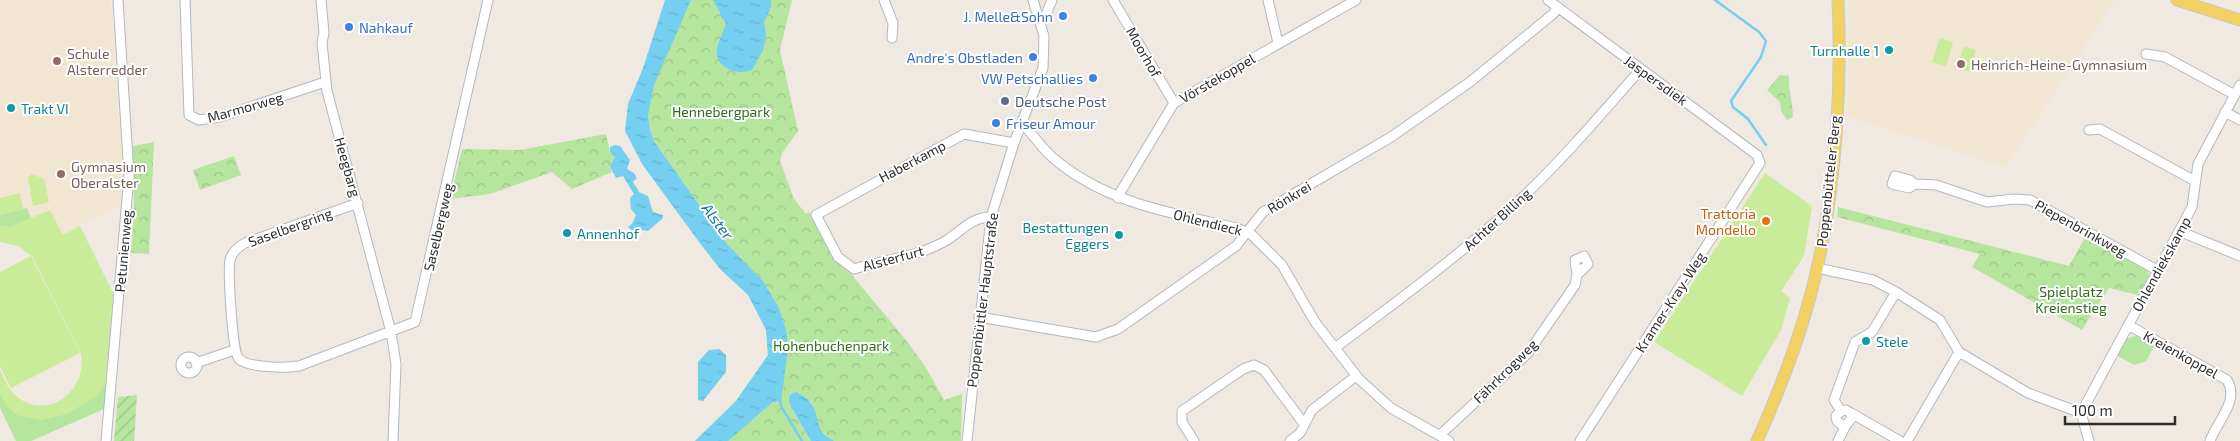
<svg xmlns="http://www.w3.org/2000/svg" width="2240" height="441" viewBox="0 0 2240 441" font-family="'Exo 2',sans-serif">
  <defs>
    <pattern id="forest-crowns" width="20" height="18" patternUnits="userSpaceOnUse" patternTransform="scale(1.25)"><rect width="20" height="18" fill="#b6e59e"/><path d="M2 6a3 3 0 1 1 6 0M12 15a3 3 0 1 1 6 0" fill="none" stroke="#9dc588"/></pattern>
    <pattern id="garden-furrows" width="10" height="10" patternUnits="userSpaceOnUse" patternTransform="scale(1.25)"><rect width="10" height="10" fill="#b6e59e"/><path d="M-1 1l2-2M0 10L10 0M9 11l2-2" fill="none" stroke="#9dc588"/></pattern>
    <pattern id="water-ripples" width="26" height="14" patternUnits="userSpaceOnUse" patternTransform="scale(1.25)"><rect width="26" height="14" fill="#75cff0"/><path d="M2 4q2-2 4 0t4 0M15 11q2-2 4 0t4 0" fill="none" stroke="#66b2ce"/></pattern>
  </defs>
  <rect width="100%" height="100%" fill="#efe9e1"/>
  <path fill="#f0e6d1" d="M 0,0 L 110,0 L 125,202 L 63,235 L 50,210 L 31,218 L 27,208 L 0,215 Z
    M 1849,0 L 2115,0 L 2006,167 L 1848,117 Z"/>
  <path fill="#b6e59e" d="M 27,208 L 31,218 L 10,227 L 0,226 L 0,215 Z
    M 2138,335 L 2155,344 L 2146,361 L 2134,365 L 2116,355 L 2125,339 Z
    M 107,382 L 104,409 L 31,441 L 16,441 L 0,408 L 0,393 L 8,407 L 41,420 Z"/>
  <path fill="url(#forest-crowns)" d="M 691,0 L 792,0 L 780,50 L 798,131 L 782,153 L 780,161 L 794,199 L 806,214 L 809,212 L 838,264 L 851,274 L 906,340 L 925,366 L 944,400 L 962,394 L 961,441 L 835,441 C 819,435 816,417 811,402 L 790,405 L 811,441 L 695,441 L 736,401 L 768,356 L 763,281 L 727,244 L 654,141 C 651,133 648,124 648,115 C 649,82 677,31 691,0 Z
    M 1780,75 L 1789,76 C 1788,90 1793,102 1793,117 L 1787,120 L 1781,111 L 1780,102 L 1767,90 Z
    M 606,134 L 610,152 L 615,157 L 610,166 L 612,172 L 572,189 L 552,172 L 490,194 L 450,199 L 462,149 L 520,150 Z
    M 154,142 L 149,254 L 131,253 L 134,212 L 133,146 Z
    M 234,156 L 241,175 L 200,190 L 193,170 Z
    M 1838,207 L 2069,266 L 2086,236 L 2145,267 L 2149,275 L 2138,295 L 2109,288 L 2082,330 L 1972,267 L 1980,254 L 1837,217 Z"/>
  <path fill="url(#garden-furrows)" d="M 137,395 L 134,441 L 114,441 L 118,397 Z"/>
  <path fill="#c9ec9a" d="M 1940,38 L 1953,42 L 1946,66 L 1932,62 Z
    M 1964,46 L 1976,50 L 1969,71 L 1957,68 Z
    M 1765,173 L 1812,206 L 1804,256 L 1781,291 L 1790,298 L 1781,330 L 1742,396 L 1654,342 Z
    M 32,174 L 44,179 L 49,202 L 33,206 L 28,177 Z
    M 20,193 L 23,209 L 0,215 L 0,198 Z
    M 50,210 L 63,235 L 80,226 L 114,295 L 107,382 L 95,397 L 67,414 L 41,420 L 17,415 L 8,407 L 0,393 L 0,370 C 4,378 7,387 14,394 C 44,423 88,393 81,354 L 32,256 L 18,246 L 0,242 L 0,226 L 10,227 Z
    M 31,256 L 80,353 L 11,388 L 0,366 L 0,272 Z"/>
  <path fill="url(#water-ripples)" d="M 665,0 L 691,0 L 654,85 L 648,116 L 650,130 L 654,141 L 727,244 L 763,281 L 779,308 L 786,330 L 788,350 L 781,401 L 773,402 L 728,441 L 695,441 L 736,401 L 768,355 L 766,330 L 748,295 L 720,269 L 699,242 L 642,164 L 625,131 L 628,104 L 643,68 Z
    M 713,0 L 771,0 L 771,7 L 764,22 L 766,36 L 763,50 L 752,70 C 738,76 715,68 717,50 C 718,42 723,32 726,24 Z
    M 615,145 L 620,146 L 630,160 L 627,169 L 634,173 L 637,178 L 633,182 L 639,192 L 648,196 L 653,212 L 663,215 L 663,218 L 648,231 L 637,229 L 632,231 L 628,227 L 632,224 L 636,215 L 631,209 L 630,198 L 634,194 L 623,176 L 616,178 L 610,166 L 615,157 L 610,152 L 610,147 Z
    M 719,349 L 726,355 L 726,372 L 703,401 L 698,400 L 698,362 L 709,350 Z
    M 797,392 C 801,395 807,398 810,402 C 821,415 813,432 835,441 L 811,441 L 790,405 L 789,397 L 792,393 Z"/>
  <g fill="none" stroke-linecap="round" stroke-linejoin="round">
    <path stroke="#75cff0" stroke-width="2.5" d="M 1715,0 L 1759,32 L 1766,41 L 1761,57 L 1731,101 L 1733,107 L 1748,119 L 1766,145
      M 780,399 L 781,406 L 802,441"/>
    <g stroke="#b4b7c1" stroke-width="11">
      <path id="minor" d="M 185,0 L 189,115 L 199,120 L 220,117 L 325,82
        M 321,0 L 324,33 L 322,43 L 327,91 L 391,332 L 396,364 L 393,441
        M 884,0 L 893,23 L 892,38
        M 1113,0 L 1174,103
        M 1268,0 L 1278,43
        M 1548,0 L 1757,155 L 1760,163 L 1580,441
        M 1040,19 L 1045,17 L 1052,0
        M 2146,54 L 2165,57 L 2235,95
        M 2225,112 L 2240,120
        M 1022,122 C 1032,134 1041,147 1052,157 C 1105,203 1171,213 1237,228 L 1252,235 L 1282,265 L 1315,322 L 1359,379 L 1391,408 L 1449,441
        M 2089,130 L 2100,129 L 2195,181
        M 1915,184 L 1909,188 L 1892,184 L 1895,176 L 1910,180 L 1915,184 L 1936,185 L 1987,202 L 2014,199 L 2030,200 L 2157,270
        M 1118,198 L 1121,191 L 1174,103 L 1356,0
        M 358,203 L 245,243 C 238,247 232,252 230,260 C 228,272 232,352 239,359 C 249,368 286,368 299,366 L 415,322 L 488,0
        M 991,217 C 972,217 961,231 947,240 C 919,257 884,260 854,269 L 838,257 L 816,215 L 964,134 L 1014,143
        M 2179,231 L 2240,256
        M 1817,268 L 1873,280 L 1896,292 L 1940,320 L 1959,352 L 2028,393 L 2081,413
        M 979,317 L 1096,337 L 1118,329 L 1236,246 L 1263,212 L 1391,137 L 1470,82 L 1553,14 L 1558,7
        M 2128,325 L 2227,380 C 2240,401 2217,421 2210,441
        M 1335,348 C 1399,300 1463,253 1522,198 C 1564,158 1602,113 1641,69
        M181 365a8 8 0 1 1 16 0a8 8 0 1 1-16 0Z
        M 196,363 L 234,350
        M 1841,411 L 1846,410 L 1851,413 L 1852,418 L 1846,425 L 1842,425 L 1837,421 L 1836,416 L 1841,411 L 1834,400 L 1855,342 L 1872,332 L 1896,292
        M 1851,413 L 1900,441
        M 1440,435 L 1528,353 L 1575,285 L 1577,275 L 1588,264 L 1584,256 L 1575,260 L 1577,275
        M 106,441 L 129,176 L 118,0
        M 967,441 L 991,217 L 1014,143 L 1043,68 L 1044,36 L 1033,0
        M 1194,441 L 1182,422 L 1182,411 L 1243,369 L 1254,365 L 1264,370 L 1304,424
        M 1290,441 L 1300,433 L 1312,410 L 1356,376
        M 1838,441 L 1846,425
        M 1907,441 L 1959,352
        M 2089,441 L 2081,413 L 2192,207 L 2198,164 L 2240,85"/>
    </g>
    <g stroke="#c9c9c9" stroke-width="13">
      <path id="major" d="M 2177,0 L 2240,20
        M 1757,441 C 1782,385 1804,328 1817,269 C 1836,184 1842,87 1838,0"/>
    </g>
    <use href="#minor" stroke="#fff" stroke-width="9"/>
    <use href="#major" stroke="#f2d163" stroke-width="11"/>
  </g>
  <g fill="#3f7fe0" stroke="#fff" stroke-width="2">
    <circle cx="1063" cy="16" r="5"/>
    <circle cx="349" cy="27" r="5"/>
    <circle cx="1033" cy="57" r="5"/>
    <circle cx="1093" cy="78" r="5"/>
    <circle cx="996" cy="123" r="5"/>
  </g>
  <g fill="#0f9aa8" stroke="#fff" stroke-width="2">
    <circle cx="1889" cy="50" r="5"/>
    <circle cx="11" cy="108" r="5"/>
    <circle cx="567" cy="233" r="5"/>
    <circle cx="1119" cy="235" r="5"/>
    <circle cx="1866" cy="341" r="5"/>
  </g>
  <g fill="#8d6e63" stroke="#fff" stroke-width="2">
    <circle cx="57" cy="61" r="5"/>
    <circle cx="1961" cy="64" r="5"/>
    <circle cx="61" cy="174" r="5"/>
  </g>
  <circle fill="#5c6f8a" stroke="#fff" stroke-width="2" cx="1005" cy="101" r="5"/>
  <circle fill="#e8710a" stroke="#fff" stroke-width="2" cx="1766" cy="221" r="5"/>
  <g text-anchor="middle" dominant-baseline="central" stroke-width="4" stroke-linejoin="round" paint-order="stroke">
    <g font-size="14" fill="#366cbe" stroke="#fff" text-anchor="end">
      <text x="1053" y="16">J. Melle&amp;Sohn</text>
      <text x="359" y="27" text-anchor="start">Nahkauf</text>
      <text x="1023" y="57">Andre's Obstladen</text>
      <text x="1083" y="78">VW Petschallies</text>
      <text x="1006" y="123" text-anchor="start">Friseur Amour</text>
    </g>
    <g font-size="14" fill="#0d838f" stroke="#fff" text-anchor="start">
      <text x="1879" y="50" text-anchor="end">Turnhalle 1</text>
      <text x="21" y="108">Trakt VI</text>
      <text x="1109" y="227" text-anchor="end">Bestattungen<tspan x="1109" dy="16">Eggers</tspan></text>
      <text x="577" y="233">Annenhof</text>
      <text x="1876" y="341">Stele</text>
    </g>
    <g font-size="14" fill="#2e2e2e" stroke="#fff">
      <text transform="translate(1144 52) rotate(60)">Moorhof</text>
      <text transform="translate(1217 78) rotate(-30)">Vörstekoppel</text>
      <text transform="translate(1656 80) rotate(36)">Jaspersdiek</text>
      <text transform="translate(245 107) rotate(-16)">Marmorweg</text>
      <text transform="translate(912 161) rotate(-28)">Haberkamp</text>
      <text transform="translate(348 167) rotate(74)">Heegbarg</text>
      <text transform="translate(1828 181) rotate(-84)">Poppenbütteler Berg</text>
      <text transform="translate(1289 197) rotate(-31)">Rönkrei</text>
      <text transform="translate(1497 219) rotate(-42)">Achter Billing</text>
      <text transform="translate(1208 222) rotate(14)">Ohlendieck</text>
      <text transform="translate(290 227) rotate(-20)">Saselbergring</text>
      <text transform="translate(438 227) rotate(-77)">Saselbergweg</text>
      <text transform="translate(2081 228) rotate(29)">Piepenbrinkweg</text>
      <text transform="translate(123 251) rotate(-85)">Petunienweg</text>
      <text transform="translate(893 258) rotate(-15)">Alsterfurt</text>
      <text transform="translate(2161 264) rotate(-61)">Ohlendiekskamp</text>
      <text transform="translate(982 300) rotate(-83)">Poppenbüttler Hauptstraße</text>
      <text transform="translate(1670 302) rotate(-57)">Kramer-Kray-Weg</text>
      <text transform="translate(2181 354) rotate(29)">Kreienkoppel</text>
      <text transform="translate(1505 371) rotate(-45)">Fährkrogweg</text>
    </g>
    <g font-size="14" fill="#785e54" stroke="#fff" text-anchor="start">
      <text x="67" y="53">Schule<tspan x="67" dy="16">Alsterredder</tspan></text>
      <text x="1971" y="64">Heinrich-Heine-Gymnasium</text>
      <text x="71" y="166">Gymnasium<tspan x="71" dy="16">Oberalster</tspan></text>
    </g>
    <g font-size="14" fill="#4e5e75" stroke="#fff" text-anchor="start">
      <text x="1015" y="101">Deutsche Post</text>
    </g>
    <g font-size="14" fill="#2c6e1b" stroke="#fff">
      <text x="721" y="111">Hennebergpark</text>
      <text x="2071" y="291">Spielplatz<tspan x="2071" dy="16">Kreienstieg</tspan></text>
      <text x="831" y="345">Hohenbuchenpark</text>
    </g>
    <g font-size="14" fill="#c56008" stroke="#fff" text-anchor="end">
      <text x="1756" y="213">Trattoria<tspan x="1756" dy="16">Mondello</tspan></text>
    </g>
    <g font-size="15" font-style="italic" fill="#0d6fa3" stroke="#fff">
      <text transform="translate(718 221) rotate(53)">Alster</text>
    </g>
  </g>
  <path d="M2065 416v8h110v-8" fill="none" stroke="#2e2e2e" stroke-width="2.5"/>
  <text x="2072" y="416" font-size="15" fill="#2e2e2e" stroke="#ffffff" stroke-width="4" paint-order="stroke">100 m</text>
</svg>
